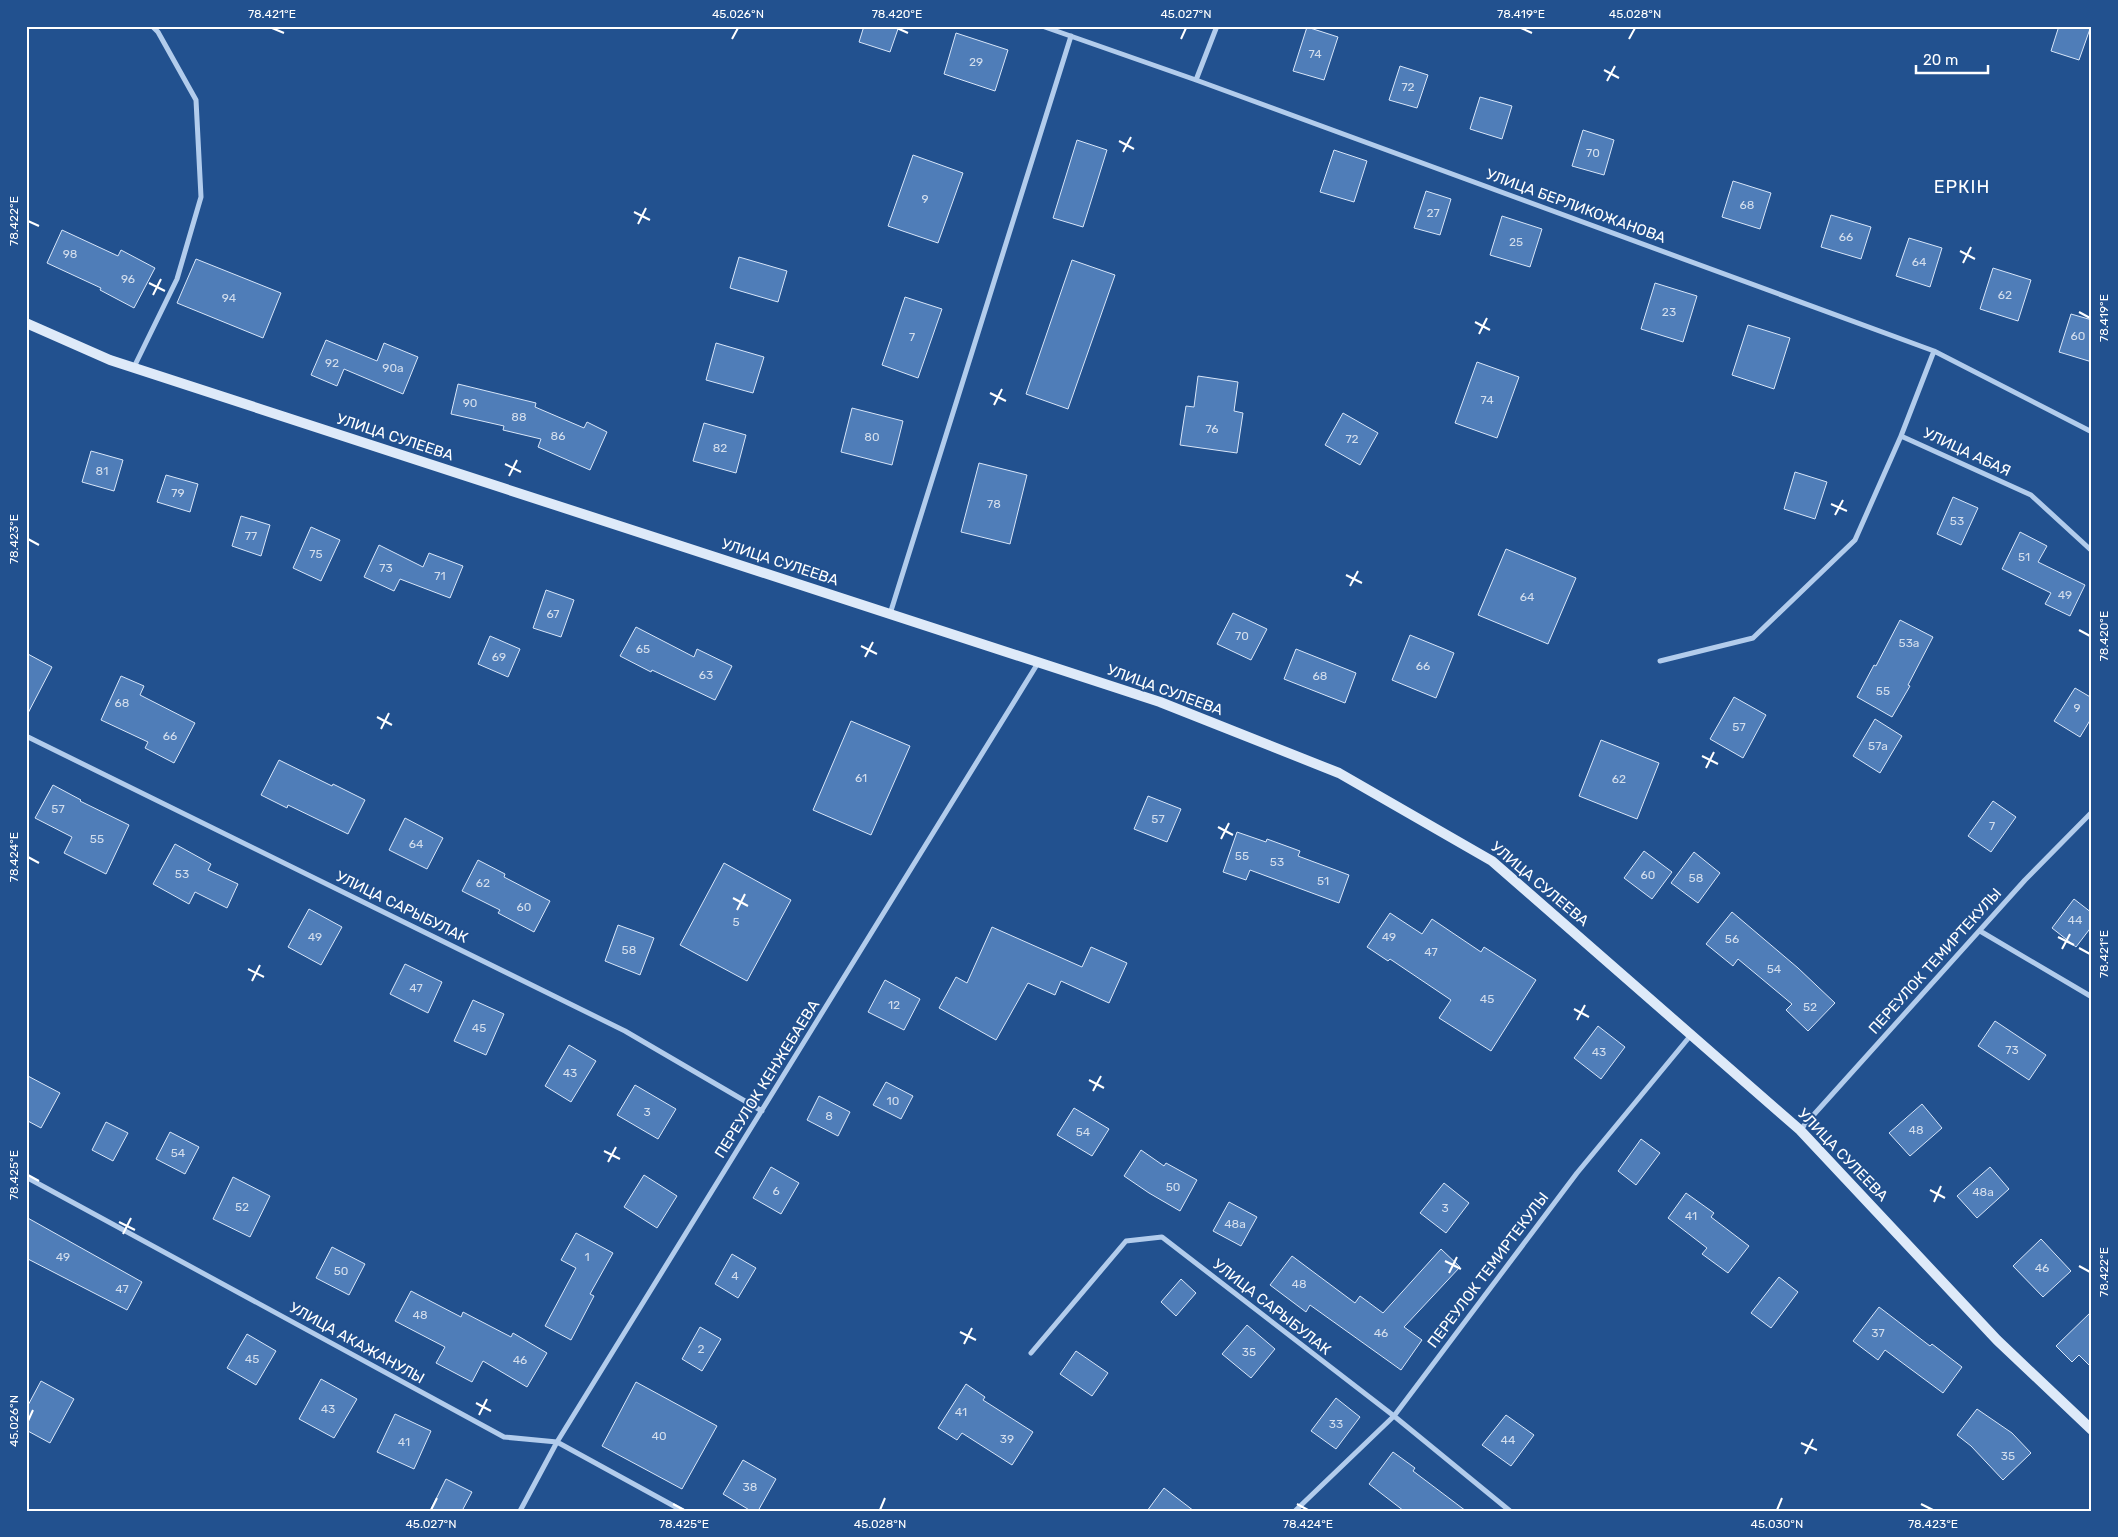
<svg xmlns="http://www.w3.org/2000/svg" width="2118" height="1537" viewBox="0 0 2118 1537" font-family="Rubik,sans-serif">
  <rect width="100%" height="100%" fill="#22518f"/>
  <path fill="#4f7db8" stroke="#d8e6f9" d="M 864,26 L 899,26 L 890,52 L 859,42 Z
    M 2059,26 L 2091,26 L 2079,60 L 2051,51 Z
    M 1307,27 L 1338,37 L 1324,80 L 1293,71 Z
    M 956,33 L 1008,50 L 995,91 L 944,74 Z
    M 1400,66 L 1428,75 L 1417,108 L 1389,100 Z
    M 1480,97 L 1512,106 L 1502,139 L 1470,129 Z
    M 1583,130 L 1614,140 L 1604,175 L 1572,166 Z
    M 1077,140 L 1107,150 L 1083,227 L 1053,218 Z
    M 1334,150 L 1367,161 L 1354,202 L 1320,192 Z
    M 913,155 L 963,173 L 938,243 L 888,226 Z
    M 1733,181 L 1771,193 L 1760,229 L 1722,217 Z
    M 1426,191 L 1451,199 L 1440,235 L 1414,228 Z
    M 1831,215 L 1871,227 L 1861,259 L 1821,247 Z
    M 1502,216 L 1542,229 L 1530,267 L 1490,255 Z
    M 62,230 L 118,256 L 121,250 L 155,268 L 134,308 L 100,290 L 101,288 L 47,263 Z
    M 1909,238 L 1942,248 L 1930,287 L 1896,276 Z
    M 739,257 L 787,271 L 778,302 L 730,288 Z
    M 196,259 L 281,293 L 263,338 L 177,303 Z
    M 1072,260 L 1115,275 L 1068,409 L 1026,394 Z
    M 1993,268 L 2031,280 L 2018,321 L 1980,309 Z
    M 1655,283 L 1697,296 L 1683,342 L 1641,329 Z
    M 905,297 L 942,309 L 918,378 L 882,365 Z
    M 2071,314 L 2092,320 L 2092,362 L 2059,352 Z
    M 1748,325 L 1790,338 L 1774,389 L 1732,375 Z
    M 326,340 L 377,361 L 384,343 L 418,357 L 403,394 L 344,369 L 337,386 L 311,375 Z
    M 716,343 L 764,357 L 753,393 L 706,380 Z
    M 1477,362 L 1519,377 L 1497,438 L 1455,423 Z
    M 1198,376 L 1238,382 L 1234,411 L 1243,413 L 1237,453 L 1180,445 L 1186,406 L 1194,407 Z
    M 458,384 L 536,403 L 535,407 L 584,428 L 587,422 L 607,432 L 590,470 L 538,447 L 541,439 L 503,430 L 504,426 L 451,414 Z
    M 852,408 L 903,421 L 892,465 L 841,452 Z
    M 1343,413 L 1378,433 L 1360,465 L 1325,445 Z
    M 704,423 L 746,435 L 736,473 L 693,461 Z
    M 91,451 L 123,460 L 114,491 L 82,482 Z
    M 979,463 L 1027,475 L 1010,544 L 961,532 Z
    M 1795,472 L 1827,482 L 1815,519 L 1784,509 Z
    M 166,475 L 198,484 L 190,512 L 157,502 Z
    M 1953,497 L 1978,508 L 1961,545 L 1937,534 Z
    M 241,516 L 270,525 L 261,556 L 232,546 Z
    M 311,527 L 340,540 L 321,581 L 293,568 Z
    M 2020,532 L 2047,546 L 2038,562 L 2085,585 L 2070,616 L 2045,604 L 2051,593 L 2002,569 Z
    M 379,545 L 423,567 L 429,553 L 463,566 L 450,598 L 400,579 L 394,591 L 364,577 Z
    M 1506,549 L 1576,578 L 1548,644 L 1478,615 Z
    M 546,590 L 574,600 L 561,637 L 533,628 Z
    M 1233,613 L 1267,629 L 1251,660 L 1217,644 Z
    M 1900,620 L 1933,637 L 1908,685 L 1910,686 L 1892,717 L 1857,697 L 1874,665 L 1876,666 Z
    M 636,627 L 694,657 L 697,649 L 732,666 L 715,700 L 652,670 L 651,672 L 620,656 Z
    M 1410,635 L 1454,653 L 1436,698 L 1392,680 Z
    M 490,636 L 520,649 L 508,677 L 478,664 Z
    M 1296,649 L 1356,673 L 1345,703 L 1284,679 Z
    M 26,653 L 52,667 L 26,717 Z
    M 121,676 L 144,686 L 140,695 L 195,723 L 174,763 L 145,748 L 148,742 L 101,720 Z
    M 2075,688 L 2092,698 L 2092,717 L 2080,737 L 2054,721 Z
    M 1734,697 L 1766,715 L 1743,758 L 1710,739 Z
    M 1875,719 L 1902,736 L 1880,773 L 1853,756 Z
    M 851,721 L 910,746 L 871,835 L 813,810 Z
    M 1601,740 L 1659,763 L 1637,819 L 1579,796 Z
    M 279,760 L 332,786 L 333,784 L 365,800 L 348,834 L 288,805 L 287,808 L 261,795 Z
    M 53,785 L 81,800 L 80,801 L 129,825 L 106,874 L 64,853 L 72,837 L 35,818 Z
    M 1148,796 L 1181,809 L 1167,842 L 1134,829 Z
    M 1993,801 L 2016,817 L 1991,852 L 1968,836 Z
    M 405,818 L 443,838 L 427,869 L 389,850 Z
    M 1237,832 L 1266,842 L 1267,839 L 1300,851 L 1298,856 L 1349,875 L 1339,903 L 1250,870 L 1246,880 L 1223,872 Z
    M 175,844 L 211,864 L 208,870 L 238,884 L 227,908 L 195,892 L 189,904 L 153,884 Z
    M 1644,851 L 1672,872 L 1652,899 L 1624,878 Z
    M 1694,852 L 1720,873 L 1698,903 L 1671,883 Z
    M 478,860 L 505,874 L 504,877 L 550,901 L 534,932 L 498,913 L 500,910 L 462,891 Z
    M 724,863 L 791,900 L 747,981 L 680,945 Z
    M 2074,899 L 2092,913 L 2092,926 L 2076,947 L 2052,928 Z
    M 309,909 L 342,927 L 321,965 L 288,947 Z
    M 1732,912 L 1798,968 L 1835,1003 L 1808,1031 L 1786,1010 L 1792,1004 L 1738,959 L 1733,966 L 1706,944 Z
    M 1390,913 L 1422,934 L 1432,919 L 1481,952 L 1484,947 L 1536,980 L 1491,1051 L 1439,1018 L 1451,1000 L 1390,959 L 1388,961 L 1367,947 Z
    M 618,925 L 654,938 L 640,975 L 605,961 Z
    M 992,927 L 1082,967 L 1091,947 L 1127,963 L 1109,1003 L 1061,981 L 1055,995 L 1028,983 L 996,1040 L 939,1008 L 956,977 L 967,983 Z
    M 405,964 L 442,982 L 428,1013 L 390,994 Z
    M 885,980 L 920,999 L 904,1030 L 868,1012 Z
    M 473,1000 L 504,1014 L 486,1055 L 454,1041 Z
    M 1995,1021 L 2046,1055 L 2029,1080 L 1978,1046 Z
    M 1598,1026 L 1625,1047 L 1601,1079 L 1574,1058 Z
    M 569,1045 L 596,1061 L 571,1102 L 545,1086 Z
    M 26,1075 L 60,1093 L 41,1128 L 26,1120 Z
    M 886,1082 L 913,1096 L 901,1119 L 873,1105 Z
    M 635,1085 L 676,1109 L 658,1139 L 617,1115 Z
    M 819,1096 L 850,1112 L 838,1136 L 807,1120 Z
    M 1922,1104 L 1942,1128 L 1910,1156 L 1889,1133 Z
    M 1074,1108 L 1109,1129 L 1092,1156 L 1057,1135 Z
    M 106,1122 L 128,1133 L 113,1161 L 92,1150 Z
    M 170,1132 L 199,1147 L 185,1174 L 156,1159 Z
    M 1641,1139 L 1660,1153 L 1636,1185 L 1618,1171 Z
    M 1141,1150 L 1164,1166 L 1166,1163 L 1197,1180 L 1180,1211 L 1149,1193 L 1124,1176 Z
    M 771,1167 L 799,1183 L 781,1214 L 753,1198 Z
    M 1990,1167 L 2009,1189 L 1977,1218 L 1957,1196 Z
    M 644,1175 L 677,1196 L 657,1228 L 624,1207 Z
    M 233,1177 L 270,1196 L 250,1237 L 213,1219 Z
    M 1444,1183 L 1469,1203 L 1446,1233 L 1420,1213 Z
    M 1686,1193 L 1714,1213 L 1711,1217 L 1749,1246 L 1728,1273 L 1702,1254 L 1707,1248 L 1668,1218 Z
    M 1229,1202 L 1257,1217 L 1241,1246 L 1213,1231 Z
    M 26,1217 L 142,1282 L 127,1310 L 26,1258 Z
    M 576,1233 L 613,1253 L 590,1294 L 594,1296 L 571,1340 L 545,1326 L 576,1268 L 561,1260 Z
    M 2041,1239 L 2071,1271 L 2043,1297 L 2013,1266 Z
    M 332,1247 L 365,1264 L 349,1295 L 316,1278 Z
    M 1441,1249 L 1460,1267 L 1404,1327 L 1422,1340 L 1401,1370 L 1310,1305 L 1306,1312 L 1270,1285 L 1292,1256 L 1355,1303 L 1360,1296 L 1383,1313 Z
    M 732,1254 L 756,1268 L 738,1298 L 715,1284 Z
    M 1779,1277 L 1798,1292 L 1771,1328 L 1751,1313 Z
    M 1181,1279 L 1196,1293 L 1176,1316 L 1161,1302 Z
    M 411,1291 L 461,1317 L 463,1312 L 511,1337 L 513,1333 L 547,1353 L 527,1387 L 483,1361 L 472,1382 L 436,1363 L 445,1347 L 395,1321 Z
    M 1879,1307 L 1930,1346 L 1932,1344 L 1962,1367 L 1943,1393 L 1885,1350 L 1878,1360 L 1853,1341 Z
    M 2092,1311 L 2092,1368 L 2079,1355 L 2072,1362 L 2056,1346 Z
    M 1247,1325 L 1275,1349 L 1251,1378 L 1222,1354 Z
    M 700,1327 L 721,1339 L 702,1371 L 682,1359 Z
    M 247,1334 L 276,1351 L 256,1385 L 227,1368 Z
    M 1076,1351 L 1108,1373 L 1092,1396 L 1060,1374 Z
    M 321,1379 L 357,1399 L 334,1438 L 299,1419 Z
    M 41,1381 L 74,1399 L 50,1443 L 26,1430 L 26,1409 Z
    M 636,1382 L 717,1426 L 682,1489 L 602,1446 Z
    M 966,1384 L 985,1397 L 983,1400 L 1033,1432 L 1012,1465 L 962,1433 L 957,1440 L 938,1428 Z
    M 1336,1398 L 1360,1417 L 1336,1449 L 1311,1431 Z
    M 1977,1409 L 2012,1433 L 2031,1453 L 2003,1480 L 1971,1446 L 1957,1435 Z
    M 395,1414 L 431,1431 L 414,1469 L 377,1452 Z
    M 1506,1415 L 1534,1435 L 1511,1466 L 1482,1445 Z
    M 1393,1452 L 1415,1468 L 1413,1471 L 1466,1511 L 1404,1511 L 1369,1484 Z
    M 743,1460 L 776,1479 L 758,1511 L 751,1511 L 723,1494 Z
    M 446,1479 L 472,1492 L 462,1511 L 430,1511 Z
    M 1164,1488 L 1194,1511 L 1147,1511 Z"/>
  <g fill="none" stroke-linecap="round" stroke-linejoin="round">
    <path stroke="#b2ccec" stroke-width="5" d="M 1042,26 L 1196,80 L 1934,351 L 2092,432
      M 1196,80 L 1217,26
      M 1934,351 L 1901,436 L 2031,495 L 2092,551
      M 134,367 L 177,279 L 201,197 L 196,100 L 158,32 L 152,26
      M 890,614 L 1071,36
      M 1660,661 L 1753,638 L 1855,540 L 1901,436
      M 26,736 L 625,1031 L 762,1111
      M 1980,931 L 2092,997
      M 1800,1130 L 2025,880 L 2092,812
      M 26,1177 L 504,1437 L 557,1442 L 683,1511
      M 1031,1353 L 1126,1241 L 1162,1237 L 1394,1416 L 1510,1511
      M 520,1511 L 557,1442 L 1038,663
      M 1295,1511 L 1394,1416 L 1577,1173 L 1691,1035"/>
    <path stroke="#deeaf9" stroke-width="10" d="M 26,323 L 110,360 L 1160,702 L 1339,773 L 1492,861 L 1800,1130 L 1997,1340 L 2092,1430"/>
  </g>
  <path fill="none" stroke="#fff" stroke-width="2" d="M 272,28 L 284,33M 897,28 L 908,33M 1521,28 L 1532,33M 732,39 L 738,28M 1181,39 L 1186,28M 1629,39 L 1635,28M 1604,70 L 1619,78M 1607,81 L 1615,66M 1119,141 L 1134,149M 1123,152 L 1131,137M 634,212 L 650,220M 28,221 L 39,226M 638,224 L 646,208M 1960,251 L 1975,259M 1963,263 L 1971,247M 149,283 L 165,291M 153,295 L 161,279M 2079,312 L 2090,318M 1475,322 L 1490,330M 1479,334 L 1487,318M 990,393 L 1006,401M 994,405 L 1002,389M 505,464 L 521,472M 509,476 L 517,460M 1831,504 L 1847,511M 1835,515 L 1843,500M 28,539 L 39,545M 1346,575 L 1362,583M 1350,586 L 1358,571M 2079,630 L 2090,636M 861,646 L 877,654M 865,657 L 873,642M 377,717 L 392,725M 381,729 L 389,713M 1702,756 L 1718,764M 1706,768 L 1714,752M 1218,827 L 1233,835M 1221,839 L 1229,823M 28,857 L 39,863M 733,898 L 748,906M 737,910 L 745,894M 2058,937 L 2074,945M 2079,948 L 2090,954M 2062,949 L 2070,934M 248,969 L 264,977M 252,981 L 260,965M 1574,1009 L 1589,1017M 1577,1020 L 1585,1005M 1089,1080 L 1104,1088M 1093,1091 L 1101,1076M 604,1151 L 620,1159M 608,1162 L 616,1147M 28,1175 L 39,1181M 1930,1190 L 1945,1198M 1934,1202 L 1941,1186M 119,1222 L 135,1230M 123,1234 L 131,1218M 1445,1261 L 1461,1269M 2079,1266 L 2090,1272M 1449,1273 L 1457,1257M 960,1332 L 976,1340M 964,1344 L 972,1328M 476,1403 L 491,1411M 479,1415 L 487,1399M 28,1421 L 33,1410M 1801,1443 L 1817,1450M 1805,1454 L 1813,1439M 673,1504 L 684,1510M 1297,1504 L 1308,1510M 1921,1504 L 1933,1510M 431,1510 L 437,1498M 880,1510 L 885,1498M 1777,1510 L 1782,1498"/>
  <g text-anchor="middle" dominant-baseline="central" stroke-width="4" stroke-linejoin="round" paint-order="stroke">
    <g font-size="12" fill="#d3deed">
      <text x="1315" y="54">74</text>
      <text x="976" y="62">29</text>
      <text x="1408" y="87">72</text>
      <text x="1593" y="153">70</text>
      <text x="925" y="199">9</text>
      <text x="1747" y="205">68</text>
      <text x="1433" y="213">27</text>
      <text x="1846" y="237">66</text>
      <text x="1516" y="242">25</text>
      <text x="70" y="254">98</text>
      <text x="1919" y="262">64</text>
      <text x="128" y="279">96</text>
      <text x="2005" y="295">62</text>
      <text x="229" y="298">94</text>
      <text x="1669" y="312">23</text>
      <text x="2078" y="336">60</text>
      <text x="912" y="337">7</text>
      <text x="332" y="363">92</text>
      <text x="393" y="368">90а</text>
      <text x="1487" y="400">74</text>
      <text x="470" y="403">90</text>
      <text x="519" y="417">88</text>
      <text x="1212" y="429">76</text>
      <text x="558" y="436">86</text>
      <text x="872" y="437">80</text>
      <text x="1352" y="439">72</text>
      <text x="720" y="448">82</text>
      <text x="102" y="471">81</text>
      <text x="178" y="493">79</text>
      <text x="994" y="504">78</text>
      <text x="1957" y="521">53</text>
      <text x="251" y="536">77</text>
      <text x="316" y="554">75</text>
      <text x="2024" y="557">51</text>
      <text x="386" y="568">73</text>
      <text x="440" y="576">71</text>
      <text x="2065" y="595">49</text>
      <text x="1527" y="597">64</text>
      <text x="553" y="614">67</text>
      <text x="1242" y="636">70</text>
      <text x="1909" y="643">53а</text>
      <text x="643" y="649">65</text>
      <text x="499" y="657">69</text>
      <text x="1423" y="666">66</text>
      <text x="706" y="675">63</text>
      <text x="1320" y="676">68</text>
      <text x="1883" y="691">55</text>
      <text x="122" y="703">68</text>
      <text x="2077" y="708">9</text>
      <text x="1739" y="727">57</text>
      <text x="170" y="736">66</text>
      <text x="1878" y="746">57а</text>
      <text x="861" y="778">61</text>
      <text x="1619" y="779">62</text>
      <text x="58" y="809">57</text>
      <text x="1158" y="819">57</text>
      <text x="1992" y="826">7</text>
      <text x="97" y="839">55</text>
      <text x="416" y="844">64</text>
      <text x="1242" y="856">55</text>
      <text x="1277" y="862">53</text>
      <text x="182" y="874">53</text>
      <text x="1648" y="875">60</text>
      <text x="1696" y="878">58</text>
      <text x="1323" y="881">51</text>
      <text x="483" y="883">62</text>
      <text x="524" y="907">60</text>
      <text x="2075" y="920">44</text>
      <text x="736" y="922">5</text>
      <text x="315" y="937">49</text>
      <text x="1389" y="937">49</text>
      <text x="1732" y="939">56</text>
      <text x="629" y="950">58</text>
      <text x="1431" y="952">47</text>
      <text x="1774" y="969">54</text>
      <text x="416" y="988">47</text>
      <text x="1487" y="999">45</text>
      <text x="894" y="1005">12</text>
      <text x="1810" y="1007">52</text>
      <text x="479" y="1028">45</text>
      <text x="2012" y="1050">73</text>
      <text x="1599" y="1052">43</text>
      <text x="570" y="1073">43</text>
      <text x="893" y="1101">10</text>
      <text x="647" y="1112">3</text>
      <text x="829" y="1116">8</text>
      <text x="1916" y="1130">48</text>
      <text x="1083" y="1132">54</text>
      <text x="178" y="1153">54</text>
      <text x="1173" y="1187">50</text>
      <text x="776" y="1191">6</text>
      <text x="1983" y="1192">48а</text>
      <text x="242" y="1207">52</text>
      <text x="1445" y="1208">3</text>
      <text x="1691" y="1216">41</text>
      <text x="1235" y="1224">48а</text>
      <text x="63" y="1257">49</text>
      <text x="587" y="1257">1</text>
      <text x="2042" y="1268">46</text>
      <text x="341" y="1271">50</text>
      <text x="735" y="1276">4</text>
      <text x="1299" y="1284">48</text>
      <text x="122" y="1289">47</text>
      <text x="420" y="1315">48</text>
      <text x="1381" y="1333">46</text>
      <text x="1878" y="1333">37</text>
      <text x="701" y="1349">2</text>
      <text x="1249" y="1352">35</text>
      <text x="252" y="1359">45</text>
      <text x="520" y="1360">46</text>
      <text x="328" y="1409">43</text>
      <text x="961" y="1412">41</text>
      <text x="1336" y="1424">33</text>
      <text x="659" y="1436">40</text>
      <text x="1007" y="1439">39</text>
      <text x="1508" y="1440">44</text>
      <text x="404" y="1442">41</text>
      <text x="2008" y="1456">35</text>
      <text x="750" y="1487">38</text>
    </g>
    <g font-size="15" fill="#fff" stroke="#22518f">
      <text transform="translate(1576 206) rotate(20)">УЛИЦА БЕРЛИКОЖАНОВА</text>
      <text transform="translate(395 437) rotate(18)">УЛИЦА СУЛЕЕВА</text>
      <text transform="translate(1967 452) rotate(25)">УЛИЦА АБАЯ</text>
      <text transform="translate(780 562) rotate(18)">УЛИЦА СУЛЕЕВА</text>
      <text transform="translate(1165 690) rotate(20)">УЛИЦА СУЛЕЕВА</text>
      <text transform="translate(1540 884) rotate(40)">УЛИЦА СУЛЕЕВА</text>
      <text transform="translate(402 907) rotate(26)">УЛИЦА САРЫБУЛАК</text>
      <text transform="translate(1935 961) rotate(-48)">ПЕРЕУЛОК ТЕМИРТЕКУЛЫ</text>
      <text transform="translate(767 1079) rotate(-58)">ПЕРЕУЛОК КЕНЖЕБАЕВА</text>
      <text transform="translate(1843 1155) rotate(46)">УЛИЦА СУЛЕЕВА</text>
      <text transform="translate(1488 1270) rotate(-53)">ПЕРЕУЛОК ТЕМИРТЕКУЛЫ</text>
      <text transform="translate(1272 1307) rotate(38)">УЛИЦА САРЫБУЛАК</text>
      <text transform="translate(357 1343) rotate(29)">УЛИЦА АКАЖАНУЛЫ</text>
    </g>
    <g font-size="18" letter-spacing="1" fill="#fff" stroke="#22518f">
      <text x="1962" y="187">ЕРКІН</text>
    </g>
  </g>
  <rect width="2118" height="1537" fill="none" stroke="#22518f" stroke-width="55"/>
  <path d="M1916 65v8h72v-8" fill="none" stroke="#ffffff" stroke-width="2.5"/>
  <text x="1923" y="65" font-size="15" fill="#ffffff" stroke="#22518f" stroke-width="4" paint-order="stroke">20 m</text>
  <rect x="28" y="28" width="2062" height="1482" fill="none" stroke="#fff" stroke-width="2"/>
  <g font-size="12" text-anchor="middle" fill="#fff">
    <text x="272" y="18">78.421°E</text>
    <text x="738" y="18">45.026°N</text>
    <text x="897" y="18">78.420°E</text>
    <text x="1186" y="18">45.027°N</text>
    <text x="1521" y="18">78.419°E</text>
    <text x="1635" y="18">45.028°N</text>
    <text transform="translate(14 221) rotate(-90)" y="4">78.422°E</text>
    <text transform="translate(2104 318) rotate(-90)" y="4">78.419°E</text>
    <text transform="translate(14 539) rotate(-90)" y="4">78.423°E</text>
    <text transform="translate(2104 636) rotate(-90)" y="4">78.420°E</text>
    <text transform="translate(14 857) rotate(-90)" y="4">78.424°E</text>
    <text transform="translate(2104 954) rotate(-90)" y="4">78.421°E</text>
    <text transform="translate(14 1175) rotate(-90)" y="4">78.425°E</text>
    <text transform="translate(2104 1272) rotate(-90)" y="4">78.422°E</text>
    <text transform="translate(14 1421) rotate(-90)" y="4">45.026°N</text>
    <text x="431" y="1528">45.027°N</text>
    <text x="684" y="1528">78.425°E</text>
    <text x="880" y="1528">45.028°N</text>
    <text x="1308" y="1528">78.424°E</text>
    <text x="1777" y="1528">45.030°N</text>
    <text x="1933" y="1528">78.423°E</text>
  </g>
</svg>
